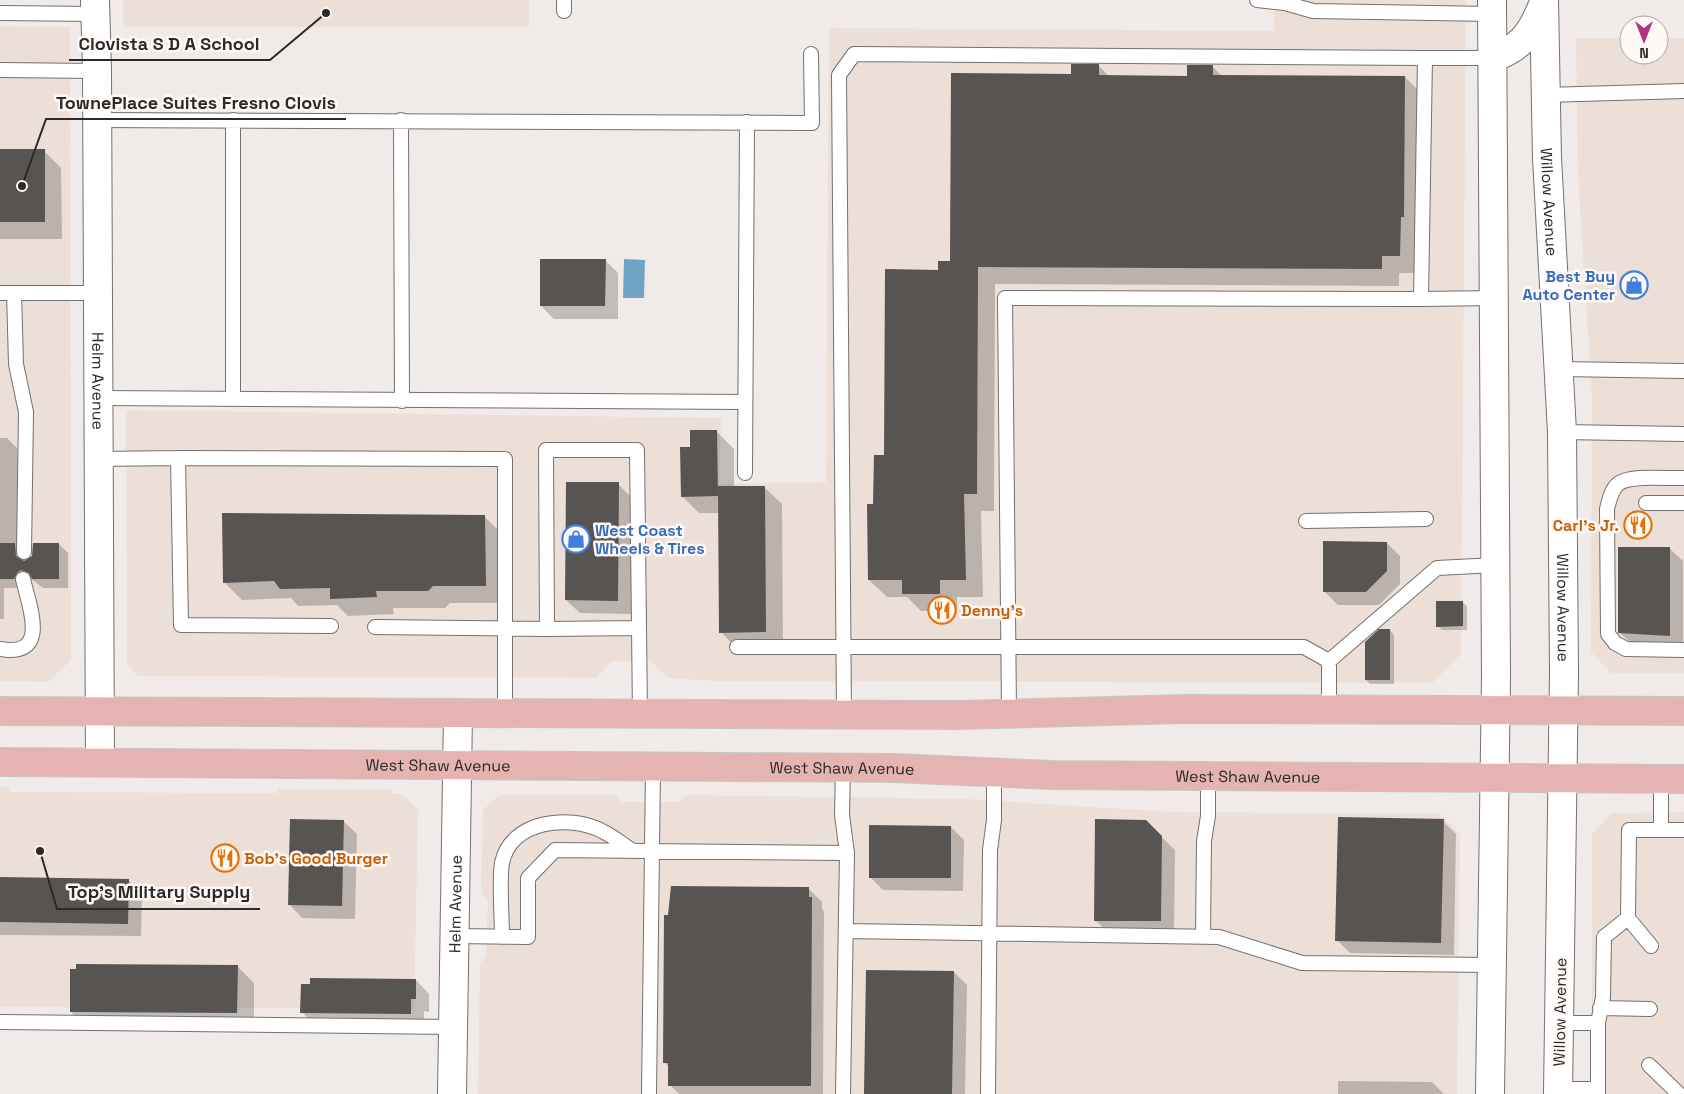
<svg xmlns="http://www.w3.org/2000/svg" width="1684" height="1094" viewBox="0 0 1684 1094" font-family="'Space Grotesk',sans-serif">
  <rect width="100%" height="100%" fill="#f0ebe8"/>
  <path fill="#ecdfd8" d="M 123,0 L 529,0 L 529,27 L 123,27 Z
    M 1274,0 L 1466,0 L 1461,654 L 1432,683 L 716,681 L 668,678 L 650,661 L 612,661 L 596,678 L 138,676 L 127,664 L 126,410 L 721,418 L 719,484 L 826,482 L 829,28 L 1274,31 Z
    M 0,26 L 70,27 L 71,660 L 48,682 L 0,681 Z
    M 1576,38 L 1629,38 L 1629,55 L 1659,55 L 1659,38 L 1684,38 L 1684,673 L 1611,673 L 1591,652 L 1592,396 L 1578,174 Z
    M 0,787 L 9,787 L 10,792 L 277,793 L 278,789 L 391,789 L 391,794 L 402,794 L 418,810 L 414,1009 L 0,1007 Z
    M 499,795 L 616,795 L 622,802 L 679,802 L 686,795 L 966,799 L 1173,812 L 1440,814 L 1460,835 L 1457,1094 L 478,1094 L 480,963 L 486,957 L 488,900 L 481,893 L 483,810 Z
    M 1684,812 L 1684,1094 L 1592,1094 L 1592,834 L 1612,813 Z"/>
  <path fill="#6fa4c4" d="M 624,259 L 645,260 L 644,298 L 623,298 Z"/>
  <path fill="#0003" d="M 1099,66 L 1110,77 L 1188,77 L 1213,67 L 1222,76 L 1405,77 L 1422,94 L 1417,273 L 1399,273 L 1399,286 L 995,284 L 994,511 L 981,511 L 983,597 L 957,597 L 957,611 L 921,611 L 907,597 L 887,597 L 869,580 L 874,506 L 885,456 L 939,271 L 952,262 L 1073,75 Z
    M 0,151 L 44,151 L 61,168 L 62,239 L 0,239 Z
    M 605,260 L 618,273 L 618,319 L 554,319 L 541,306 Z
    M 716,431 L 734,449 L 734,487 L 764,487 L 782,504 L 783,649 L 738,650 L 721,632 L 720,513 L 699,513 L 682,496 L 691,449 Z
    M 0,438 L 7,438 L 17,448 L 17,457 L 21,462 L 21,493 L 17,493 L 17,546 L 24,553 L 25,562 L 59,544 L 68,553 L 68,588 L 43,588 L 31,579 L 26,582 L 24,588 L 4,588 L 4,619 L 0,619 Z
    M 618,484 L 631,497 L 631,614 L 580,613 L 566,600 Z
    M 484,516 L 501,533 L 503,603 L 450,603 L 445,608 L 393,608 L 394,614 L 348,616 L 337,605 L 298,606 L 291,598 L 242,600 L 225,583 Z
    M 1387,543 L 1400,556 L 1400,584 L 1379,605 L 1338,605 L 1324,591 Z
    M 1669,548 L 1683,561 L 1683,649 L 1633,645 L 1619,632 Z
    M 1462,602 L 1467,606 L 1467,630 L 1442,630 L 1438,626 Z
    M 1390,630 L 1394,635 L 1394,684 L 1370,684 L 1366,680 Z
    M 343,821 L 357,834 L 355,919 L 302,918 L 289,904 Z
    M 1145,821 L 1175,850 L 1174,934 L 1109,933 L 1095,920 Z
    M 1443,821 L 1456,834 L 1454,955 L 1350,953 L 1337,940 Z
    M 951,827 L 964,840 L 963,891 L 883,890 L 870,877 Z
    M 0,878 L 128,880 L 142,893 L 141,936 L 0,935 Z
    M 808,888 L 822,902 L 822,909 L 824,911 L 823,1094 L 679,1094 L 670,1085 L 670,1068 L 664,1062 Z
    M 237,966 L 254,983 L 254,1030 L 88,1029 L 71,1012 Z
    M 954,972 L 967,985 L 965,1094 L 865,1094 Z
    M 416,980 L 429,994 L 429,1012 L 424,1011 L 424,1027 L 315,1025 L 302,1012 Z
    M 1338,1081 L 1432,1082 L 1444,1094 L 1338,1094 Z"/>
  <path fill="#585451" d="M 1071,64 L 1099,64 L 1099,75 L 1187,76 L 1187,65 L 1213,65 L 1213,75 L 1405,76 L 1404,217 L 1401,217 L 1400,256 L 1382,256 L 1382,269 L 978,267 L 977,494 L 964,494 L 966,580 L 940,580 L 940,594 L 902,594 L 902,580 L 868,580 L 867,504 L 873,504 L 874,455 L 884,455 L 885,269 L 938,270 L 938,261 L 950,261 L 951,73 L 1071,74 Z
    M 0,149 L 45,149 L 45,222 L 0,222 Z
    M 540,259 L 606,259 L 605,306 L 540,306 Z
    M 690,430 L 717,430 L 718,496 L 681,497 L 680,447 L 690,447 Z
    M 566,482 L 619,482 L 618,601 L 565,600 Z
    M 718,486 L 765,486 L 766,632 L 719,633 Z
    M 222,513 L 485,515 L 486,586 L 433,586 L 428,591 L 376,591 L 377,597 L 330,599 L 330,588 L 280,589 L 274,581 L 223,583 Z
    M 1323,541 L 1387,542 L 1387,571 L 1366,592 L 1323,592 Z
    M 0,543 L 15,543 L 16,556 L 24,561 L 32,556 L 33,543 L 59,543 L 59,579 L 32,579 L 29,573 L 21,570 L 17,573 L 14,579 L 0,579 Z
    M 1618,547 L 1670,547 L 1670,636 L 1618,633 Z
    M 1436,601 L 1463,601 L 1463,626 L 1436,627 Z
    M 1379,629 L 1390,629 L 1390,680 L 1365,680 L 1365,642 Z
    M 1338,817 L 1444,819 L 1441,943 L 1335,941 Z
    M 290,819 L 344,820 L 342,906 L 288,905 Z
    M 1095,819 L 1146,820 L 1162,836 L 1161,921 L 1094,921 Z
    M 869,825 L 951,826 L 951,878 L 869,878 Z
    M 0,877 L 129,879 L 128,924 L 0,922 Z
    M 671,886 L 809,887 L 809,897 L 812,897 L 811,1086 L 668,1086 L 668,1063 L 663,1063 L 664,915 L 668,915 Z
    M 76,964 L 238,965 L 237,1013 L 70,1012 L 70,969 L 76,969 Z
    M 866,970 L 954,971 L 952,1094 L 864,1094 Z
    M 310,978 L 416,979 L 416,999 L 411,999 L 411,1014 L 300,1013 L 301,984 L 310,984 Z"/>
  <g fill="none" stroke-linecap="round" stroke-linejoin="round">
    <g stroke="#74706d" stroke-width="16">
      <path id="lane" d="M 1257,0 L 1285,3 L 1313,11 L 1492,14
        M 564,11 L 564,0
        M 0,13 L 95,14
        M 1491,58 L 1425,58 L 1421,299 L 1496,298
        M 0,70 L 97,71
        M 1545,95 L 1684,91
        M 97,120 L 812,123 L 811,54
        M 233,120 L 233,399
        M 401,120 L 402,401
        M 0,293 L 97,293
        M 14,293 L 16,364 L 26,412 L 24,552
        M 1560,369 L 1684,371
        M 98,398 L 745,402
        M 1562,432 L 1684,434
        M 98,459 L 178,458
        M 745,473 L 747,122
        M 1684,478 C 1668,479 1630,474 1618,484 C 1611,490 1609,501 1607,509 L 1608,634 L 1615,643 L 1626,649 L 1684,650
        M 1646,503 L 1684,503
        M 1306,521 L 1426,519
        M 331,626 L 181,625 L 178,458 L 505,459 L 505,714
        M 375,627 L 547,629
        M 639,628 L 547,629 L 546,450 L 637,450 L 640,715
        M 737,647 L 1304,647 L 1329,661 L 1329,709
        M 0,649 C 51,658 29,606 23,579
        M 1329,661 L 1437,568 L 1496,565
        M 1009,713 L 1005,298 L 1421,299
        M 844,715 L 839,75 L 854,54 L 1425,58
        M 843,768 L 842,815 L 847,853 L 843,1094
        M 1661,779 L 1661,830
        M 846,931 L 1219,937 L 1302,963 L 1492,965
        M 455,936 L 528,937 L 528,878 L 555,850 L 847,853
        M 1203,936 L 1204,841 L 1208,816 L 1208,776
        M 502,937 C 502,918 499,880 502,863 C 511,820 569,814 602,831 C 613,836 622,844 631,850
        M 1651,946 L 1628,918 L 1629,830 L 1684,830
        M 1600,1008 L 1650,1009
        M 0,1022 L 453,1027
        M 1560,1023 L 1598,1023
        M 1649,1065 L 1679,1094
        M 1559,1089 L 1598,1089
        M 649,1094 L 653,767
        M 988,1094 L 990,850 L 994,820 L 994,772
        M 1598,1094 L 1598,1023 L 1603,997 L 1604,937 L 1628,918"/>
    </g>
    <g stroke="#74706d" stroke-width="30">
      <g id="street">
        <path id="s1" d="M 95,0 L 97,71 L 100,762"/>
        <path id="s2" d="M 452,1094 L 458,714"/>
      </g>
    </g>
    <g stroke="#74706d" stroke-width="30">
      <g id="secondary">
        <path id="s3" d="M 1544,0 L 1547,158 L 1562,432 L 1564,672 L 1558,1094"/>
        <path d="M 1491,58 C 1520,49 1531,34 1542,7"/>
        <path d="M 1490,1094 L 1496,677 L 1492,0"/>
      </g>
    </g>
    <g stroke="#c8c8c7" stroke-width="30">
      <g id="primary">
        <path d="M 0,711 L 957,715 L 1183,709 L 1684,711"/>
        <path id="s4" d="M 0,762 L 894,768 L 1051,775 L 1684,779"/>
      </g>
    </g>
    <use href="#lane" stroke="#fff" stroke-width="14"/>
    <use href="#street" stroke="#fff" stroke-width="28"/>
    <use href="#secondary" stroke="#fff" stroke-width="28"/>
    <use href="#primary" stroke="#e5b4b2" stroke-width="28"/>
  </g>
  <defs>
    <g id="shop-ring" transform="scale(1.4375)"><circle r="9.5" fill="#fef9f6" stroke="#3f7fe0" stroke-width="1.5"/><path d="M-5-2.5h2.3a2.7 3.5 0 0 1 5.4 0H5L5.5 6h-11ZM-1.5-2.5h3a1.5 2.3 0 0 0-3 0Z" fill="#3f7fe0"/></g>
    <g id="restaurant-ring" transform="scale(1.4375)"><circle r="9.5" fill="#fef9f6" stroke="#e8710a" stroke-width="1.5"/><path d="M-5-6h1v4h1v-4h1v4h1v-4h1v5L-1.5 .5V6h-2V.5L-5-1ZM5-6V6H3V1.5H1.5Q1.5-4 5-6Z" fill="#e8710a"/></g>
  </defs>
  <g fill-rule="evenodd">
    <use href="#shop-ring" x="1634" y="285"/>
    <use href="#restaurant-ring" x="1638" y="525"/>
    <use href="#shop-ring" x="576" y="539"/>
    <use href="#restaurant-ring" x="942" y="610"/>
    <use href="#restaurant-ring" x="225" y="858"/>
  </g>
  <g text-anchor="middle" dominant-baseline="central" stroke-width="5" stroke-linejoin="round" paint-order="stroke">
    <g font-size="16" fill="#2c2a29" stroke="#fef9f6">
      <text stroke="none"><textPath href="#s3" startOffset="202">Willow Avenue</textPath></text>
      <text stroke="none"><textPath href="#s1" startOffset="381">Helm Avenue</textPath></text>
      <text stroke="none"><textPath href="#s3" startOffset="608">Willow Avenue</textPath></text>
      <text stroke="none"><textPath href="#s4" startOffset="438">West Shaw Avenue</textPath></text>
      <text stroke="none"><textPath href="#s4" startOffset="842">West Shaw Avenue</textPath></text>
      <text stroke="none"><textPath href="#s4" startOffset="1248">West Shaw Avenue</textPath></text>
      <text stroke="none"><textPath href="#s2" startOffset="190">Helm Avenue</textPath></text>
      <text transform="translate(1560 1012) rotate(-89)">Willow Avenue</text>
    </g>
    <g font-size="16" font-weight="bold" fill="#366cbe" stroke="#fef9f6" text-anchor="end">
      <text x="1615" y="276">Best Buy<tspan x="1615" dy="18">Auto Center</tspan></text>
      <text x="595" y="530" text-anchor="start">West Coast<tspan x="595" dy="18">Wheels &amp; Tires</tspan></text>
    </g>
    <g font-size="16" font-weight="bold" fill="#c56008" stroke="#fef9f6" text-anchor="start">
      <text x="1619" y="525" text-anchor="end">Carl's Jr.</text>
      <text x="961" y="610">Denny's</text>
      <text x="244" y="858">Bob's Good Burger</text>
    </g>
  </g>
  <path fill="none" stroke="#2c2a29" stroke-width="2" d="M326 13L270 60H69M22 186L46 119H346M40 851L57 909H260"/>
  <g fill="#2c2a29" stroke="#fef9f6" stroke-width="2">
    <circle cx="326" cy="13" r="5"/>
    <circle cx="22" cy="186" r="5"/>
    <circle cx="40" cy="851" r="5"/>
  </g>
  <g font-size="18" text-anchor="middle" font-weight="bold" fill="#2c2a29" stroke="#fef9f6" stroke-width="5" stroke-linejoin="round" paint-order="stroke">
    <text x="169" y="50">Clovista S D A School</text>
    <text x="196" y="109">TownePlace Suites Fresno Clovis</text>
    <text x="159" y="898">Top's Military Supply</text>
  </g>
  <g transform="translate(1644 40) rotate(180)"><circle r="24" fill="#fef9f6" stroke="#aaa6a4"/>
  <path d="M0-4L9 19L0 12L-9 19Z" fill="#b13281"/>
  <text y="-8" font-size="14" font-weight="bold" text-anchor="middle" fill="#2c2a29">N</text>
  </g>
</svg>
